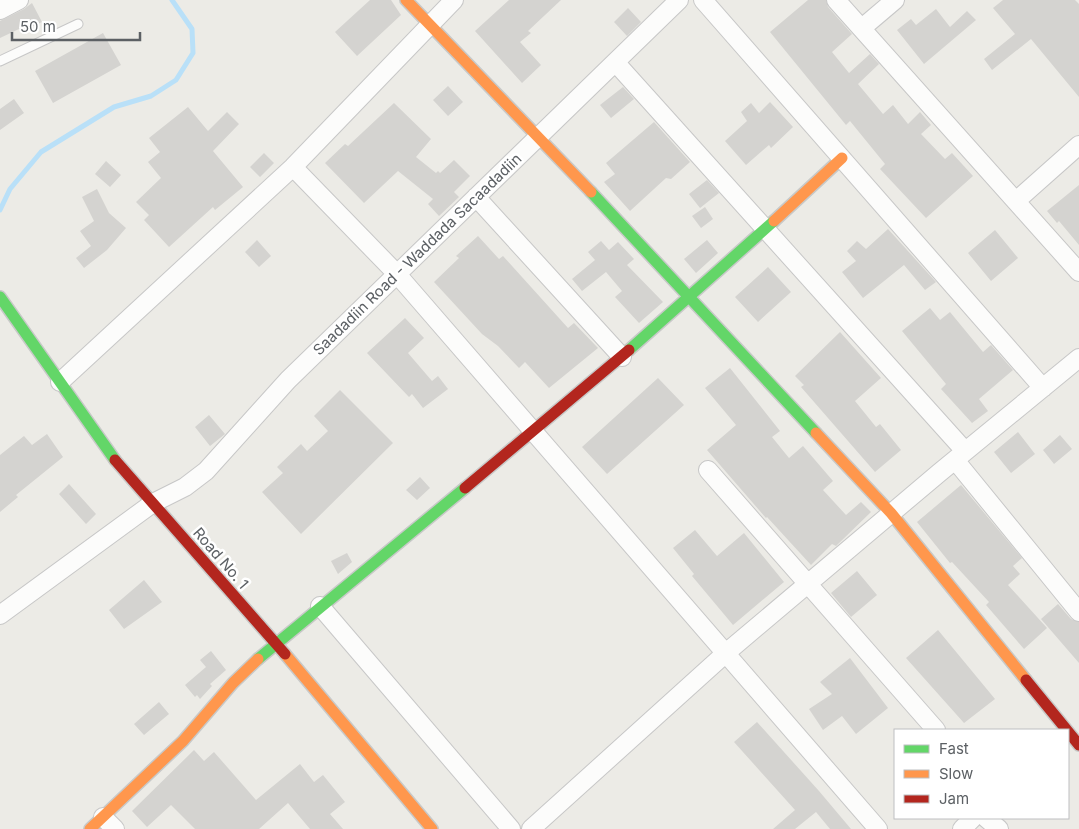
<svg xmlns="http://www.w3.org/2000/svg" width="1079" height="829" viewBox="0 0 1079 829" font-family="Inter,sans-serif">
  <rect width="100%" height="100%" fill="#ecebe6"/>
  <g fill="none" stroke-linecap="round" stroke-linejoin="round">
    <path stroke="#b9e0f8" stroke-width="5" d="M 0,210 L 10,189 L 41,152 L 114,107 L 151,96 L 176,80 L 193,53 L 192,29 L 172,0"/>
  </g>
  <path fill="#d4d3d0" d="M 370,0 L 391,0 L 401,15 L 357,56 L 335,32 Z
    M 509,0 L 561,0 L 528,31 L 531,33 L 520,42 L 541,65 L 522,83 L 475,31 Z
    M 808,0 L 826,0 L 828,7 L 852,34 L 832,52 L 849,73 L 870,54 L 879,64 L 858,84 L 883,114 L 893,105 L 908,124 L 920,112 L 931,125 L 921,134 L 945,159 L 952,153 L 973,176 L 926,218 L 880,169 L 885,164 L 850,121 L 846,125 L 770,32 Z
    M 1003,0 L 1075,0 L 1079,4 L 1079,97 L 1031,39 L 992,70 L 984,59 L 1015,34 L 993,8 Z
    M 32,3 L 42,22 L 21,32 L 19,29 L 0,38 L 0,21 L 24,9 Z
    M 628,8 L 641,22 L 627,36 L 614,22 Z
    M 936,9 L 950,27 L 967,11 L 976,20 L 924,64 L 897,30 L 911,19 L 916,25 Z
    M 103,33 L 121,65 L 53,103 L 35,71 Z
    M 448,86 L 463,102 L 448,116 L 433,100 Z
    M 623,87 L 634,99 L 611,118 L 600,105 Z
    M 14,99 L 24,113 L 0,130 L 0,109 Z
    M 770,102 L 793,127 L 771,148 L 769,145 L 746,165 L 725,141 L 747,121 L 741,112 L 751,103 L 759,113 Z
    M 394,103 L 431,139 L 416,157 L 436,173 L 438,171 L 440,173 L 454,160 L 470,176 L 454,192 L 459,197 L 439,216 L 428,204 L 433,199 L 398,171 L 364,203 L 325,163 L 345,144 L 348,146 Z
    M 188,107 L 208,131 L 227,112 L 239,124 L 213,151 L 243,187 L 215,210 L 213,207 L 169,247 L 144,220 L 149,215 L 136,202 L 161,178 L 148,162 L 160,152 L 149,138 Z
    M 654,122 L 690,162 L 671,179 L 666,178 L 630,211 L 604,182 L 615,174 L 606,163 Z
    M 264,153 L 274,163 L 260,177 L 250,167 Z
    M 106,161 L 121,175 L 110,187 L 95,174 Z
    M 707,180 L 719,193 L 700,208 L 689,194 Z
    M 1079,185 L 1079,245 L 1059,221 L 1057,223 L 1047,211 Z
    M 97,189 L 109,213 L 126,228 L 107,250 L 84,268 L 76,258 L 91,246 L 80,231 L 94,221 L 82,197 Z
    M 705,207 L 713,219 L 701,228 L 692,216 Z
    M 888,229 L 936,282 L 925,290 L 904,265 L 863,298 L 842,272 L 856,261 L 847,251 L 857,241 L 866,249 Z
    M 995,230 L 1018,258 L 991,281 L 968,253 Z
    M 478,236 L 499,259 L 503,256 L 568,328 L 574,323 L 598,348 L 549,388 L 525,362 L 519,368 L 498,346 L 482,334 L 434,282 L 459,258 L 456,256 Z
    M 257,240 L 271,256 L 259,267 L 245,252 Z
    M 707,240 L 718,253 L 696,273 L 684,259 Z
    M 601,241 L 609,250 L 618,242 L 634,259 L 627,265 L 663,302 L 639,323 L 615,297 L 622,291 L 606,272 L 582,291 L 572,279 L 595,260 L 588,252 Z
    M 768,267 L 791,292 L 758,322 L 735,297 Z
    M 930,308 L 940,320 L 950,312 L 983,352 L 991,345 L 1013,370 L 979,399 L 988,411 L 972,423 L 941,389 L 946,384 L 902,331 Z
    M 405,318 L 424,338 L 408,353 L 432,381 L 438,376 L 448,389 L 423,408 L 412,394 L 409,397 L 367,353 Z
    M 840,332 L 881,378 L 855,401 L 876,427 L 880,424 L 901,450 L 875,472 L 801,387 L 804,385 L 795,376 Z
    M 730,368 L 780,431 L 772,437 L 789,458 L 803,446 L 833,481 L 823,490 L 846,515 L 861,502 L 871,512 L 836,546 L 832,544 L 811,565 L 767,517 L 766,518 L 707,450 L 736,425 L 705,388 Z
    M 658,378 L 684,405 L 607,474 L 582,447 Z
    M 340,390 L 393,443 L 301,534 L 262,492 L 283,473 L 277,467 L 301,444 L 307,451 L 328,431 L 314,416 Z
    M 209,415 L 225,434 L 210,446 L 195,427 Z
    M 1018,432 L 1035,454 L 1011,473 L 994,452 Z
    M 47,434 L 63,457 L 16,495 L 18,497 L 0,512 L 0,455 L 24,436 L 32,445 Z
    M 1060,435 L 1072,449 L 1054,464 L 1043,450 Z
    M 420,477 L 430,488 L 417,500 L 406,490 Z
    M 69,484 L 96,514 L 86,524 L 59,494 Z
    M 961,485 L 1022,558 L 1013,566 L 1020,574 L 1008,585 L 1047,628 L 1024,649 L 986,605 L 989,602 L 952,562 L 950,563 L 917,522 Z
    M 695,530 L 717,556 L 744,533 L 784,582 L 733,625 L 692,576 L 694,574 L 673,548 Z
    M 347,553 L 352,562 L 338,574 L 331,561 Z
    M 857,571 L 877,595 L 851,617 L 831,593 Z
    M 144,580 L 162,602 L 124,629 L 109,610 Z
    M 1058,604 L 1071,619 L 1079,622 L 1079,663 L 1041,619 Z
    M 938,630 L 995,699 L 964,723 L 906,658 Z
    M 211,651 L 226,670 L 210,684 L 212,686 L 200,699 L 197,695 L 195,697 L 185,685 L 206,667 L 200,660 Z
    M 850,658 L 888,708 L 856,734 L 842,716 L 823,730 L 809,709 L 832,694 L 820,682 Z
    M 159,702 L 169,714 L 144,735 L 134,724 Z
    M 757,722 L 819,791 L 851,829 L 830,829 L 816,812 L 795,829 L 773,829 L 795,810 L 734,742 Z
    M 194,750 L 204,761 L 214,752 L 256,800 L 300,764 L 314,782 L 323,775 L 345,802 L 330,814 L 343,829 L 310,829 L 288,803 L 259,829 L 195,829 L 171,805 L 147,827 L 132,811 Z"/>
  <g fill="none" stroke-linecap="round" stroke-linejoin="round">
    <g stroke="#c7c7c7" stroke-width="11">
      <path id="lane" d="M 0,61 L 78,24"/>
    </g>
    <g stroke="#c7c7c7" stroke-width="20">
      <path id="street" d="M 703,0 L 1043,388
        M 836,0 L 1079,272
        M 0,10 L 19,0
        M 862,28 L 895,0
        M 616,63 L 965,451
        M 293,167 L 396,273 L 878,829
        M 476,197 L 622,357
        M 1016,201 L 1079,145
        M 60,382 L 293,167 L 454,0
        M 955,460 L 1079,612
        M 708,470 L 936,730
        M 320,606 L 511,829
        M 0,615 L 153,503 L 185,487 L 206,471 L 288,380 L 679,0
        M 103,817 L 115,829
        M 986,818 L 999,829
        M 531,829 L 727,652 L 939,473 L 1079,358
        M 962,829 L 973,818"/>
    </g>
    <g stroke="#c8c9c8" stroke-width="14">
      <path id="fast" d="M 591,192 L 816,433
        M 0,297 L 115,460
        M 629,350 L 774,221
        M 258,659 L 465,488"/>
    </g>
    <g stroke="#c8c9c8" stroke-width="14">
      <path id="slow" d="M 406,0 L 591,192
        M 774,221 L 842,158
        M 816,433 L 891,513 L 1026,680
        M 285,654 L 432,829
        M 90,829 L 183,741 L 233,683 L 258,659"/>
    </g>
    <g stroke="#c8c9c8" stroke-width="14">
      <path id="jam" d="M 115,460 L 285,654
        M 465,488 L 629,350
        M 1026,680 L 1079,745"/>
    </g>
    <use href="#lane" stroke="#fcfcfb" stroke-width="9"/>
    <use href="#street" stroke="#fcfcfb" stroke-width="18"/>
    <use href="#fast" stroke="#63d668" stroke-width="11"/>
    <use href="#slow" stroke="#ff974d" stroke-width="11"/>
    <use href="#jam" stroke="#b3261e" stroke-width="11"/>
  </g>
  <g text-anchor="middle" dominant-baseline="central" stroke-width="5" stroke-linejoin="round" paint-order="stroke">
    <g font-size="15" fill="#5c6064" stroke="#fff">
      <text transform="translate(417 254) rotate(-44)">Saadadiin Road - Waddada Sacaadadiin</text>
      <text transform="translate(221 558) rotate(49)">Road No. 1</text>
    </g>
  </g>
  <rect x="894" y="729" width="175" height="90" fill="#ffffff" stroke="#bebfc1"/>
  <rect x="904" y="745" width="25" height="8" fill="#63d668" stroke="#bebfc1"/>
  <text x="939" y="754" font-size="15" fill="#5c6064">Fast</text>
  <rect x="904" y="770" width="25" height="8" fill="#ff974d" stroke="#bebfc1"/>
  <text x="939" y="779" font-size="15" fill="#5c6064">Slow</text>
  <rect x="904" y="795" width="25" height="8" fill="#b3261e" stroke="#bebfc1"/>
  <text x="939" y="804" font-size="15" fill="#5c6064">Jam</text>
  <path d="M12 32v8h128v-8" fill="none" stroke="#5c6064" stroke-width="2.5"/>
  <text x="20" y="32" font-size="15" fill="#5c6064" stroke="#ffffff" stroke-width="4" paint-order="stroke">50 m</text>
</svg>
